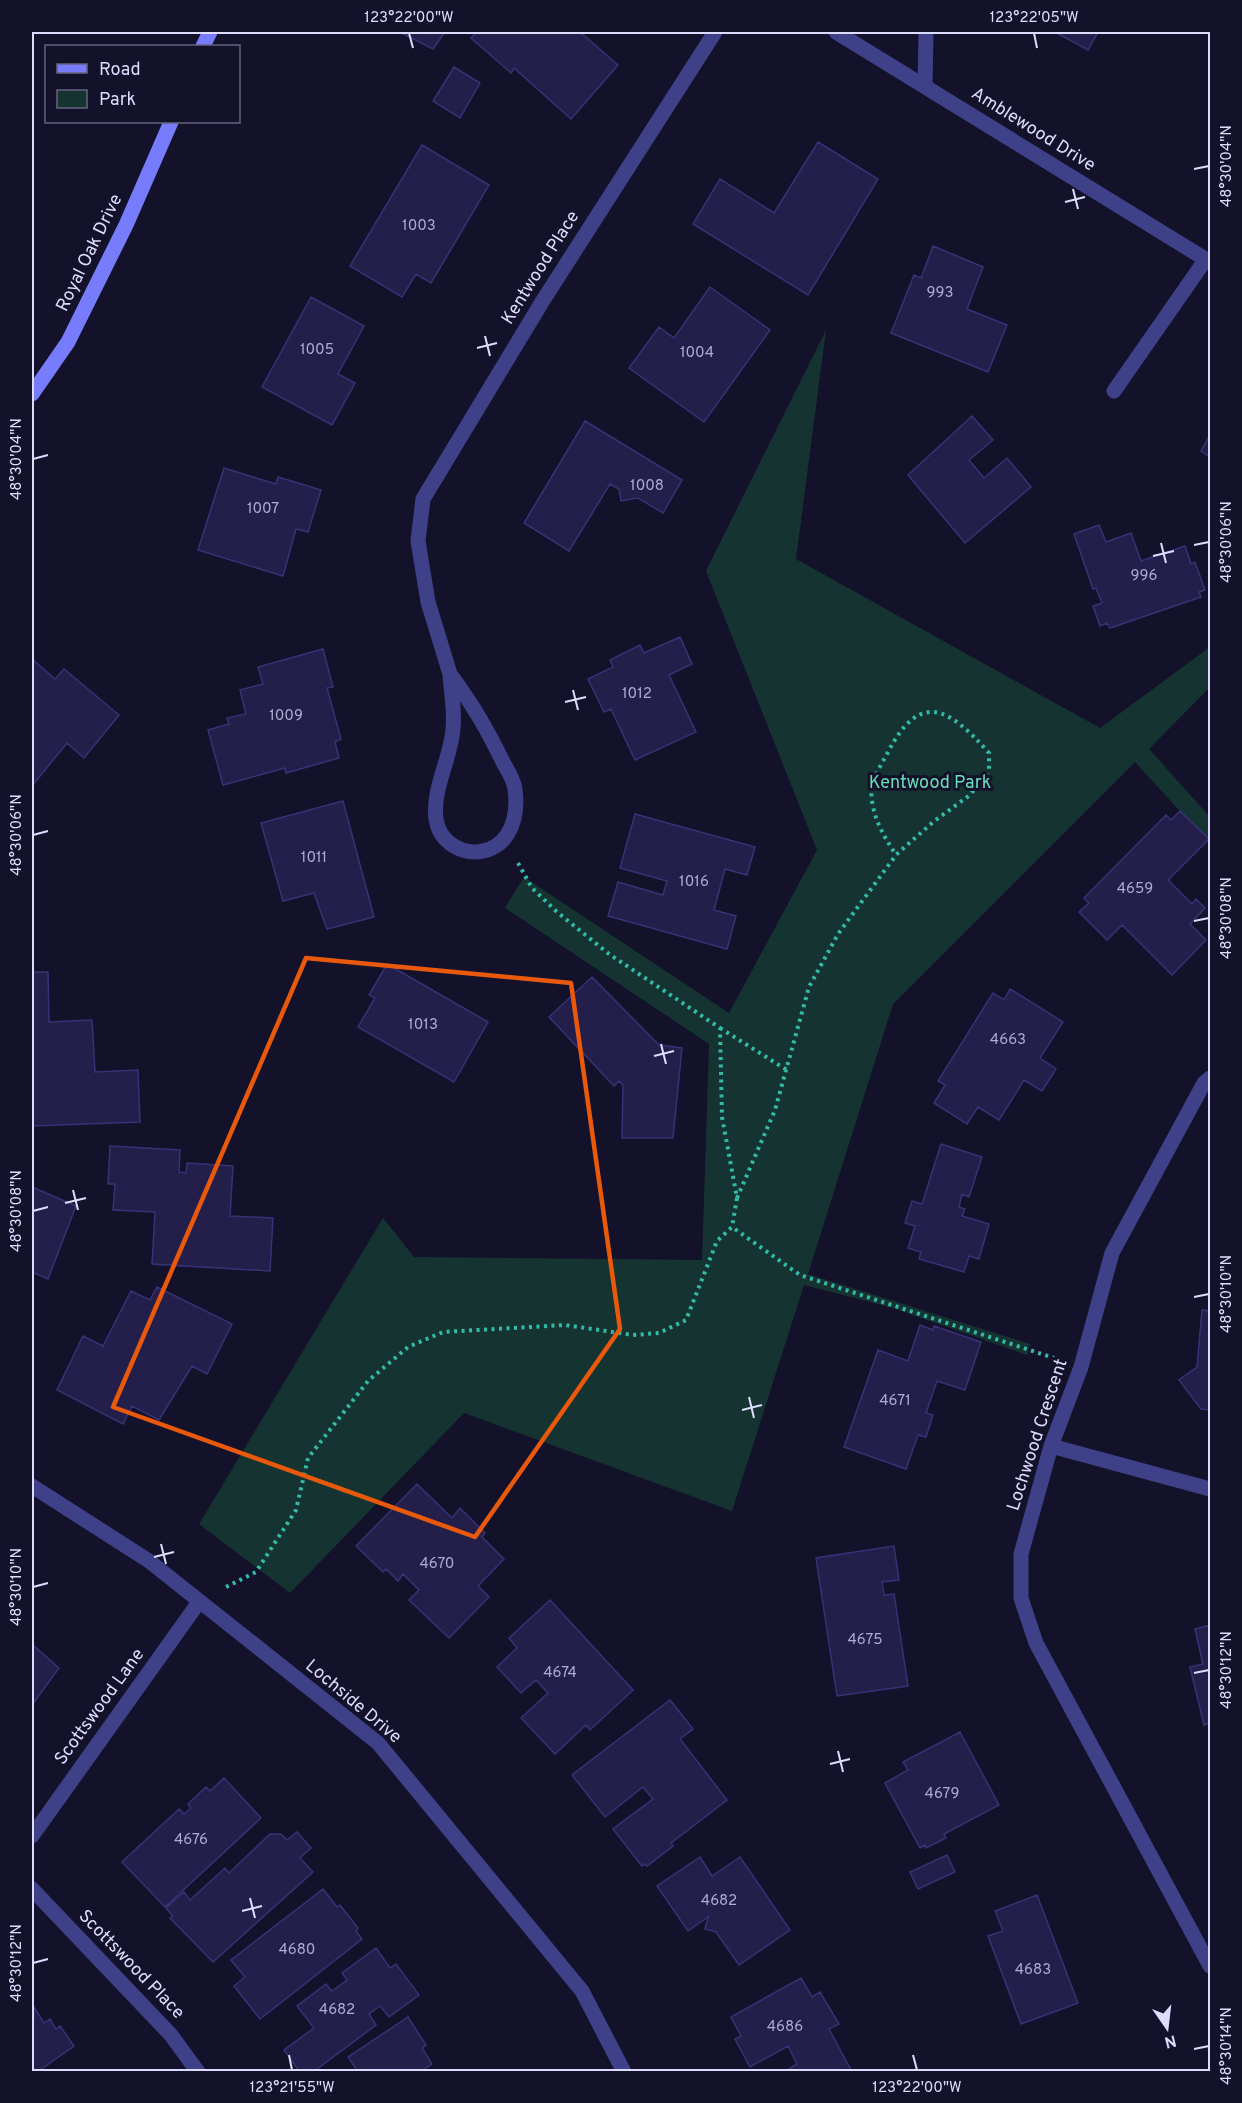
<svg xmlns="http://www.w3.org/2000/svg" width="1242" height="2103" viewBox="0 0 1242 2103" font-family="Overpass,sans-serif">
  <rect width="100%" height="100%" fill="#14122b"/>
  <path fill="#153431" d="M 826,330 L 796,559 L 1100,728 L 1210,647 L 1210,687 L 1149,749 L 1210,817 L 1210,844 L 1135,762 L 893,1004 L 808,1274 L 1030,1344 L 1027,1355 L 893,1308 L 804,1285 L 732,1511 L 464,1413 L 290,1593 L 199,1524 L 383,1218 L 414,1257 L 702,1260 L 709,1044 L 505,908 L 524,877 L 729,1013 L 817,850 L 706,571 Z"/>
  <path fill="#241e4b" stroke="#393176" stroke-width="1.5" d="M 400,32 L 445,32 L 433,49 Z
    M 477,32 L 580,32 L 618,65 L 571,119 L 514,68 L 511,73 L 471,38 Z
    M 1055,32 L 1098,32 L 1088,50 Z
    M 454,67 L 480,83 L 460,118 L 433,101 Z
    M 818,142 L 878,179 L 808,295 L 693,224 L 720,179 L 774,213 Z
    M 422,145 L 489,185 L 431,283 L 416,274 L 402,297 L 350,266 Z
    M 933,246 L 983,267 L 967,309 L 1007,325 L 988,372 L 891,333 L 914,275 L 921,278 Z
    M 710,287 L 770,330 L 704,422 L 629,368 L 659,327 L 674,338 Z
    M 311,297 L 364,326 L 338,374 L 355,383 L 332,425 L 262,387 Z
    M 972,416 L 993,440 L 969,460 L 984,478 L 1007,458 L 1031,487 L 965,543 L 908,475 Z
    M 585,421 L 682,480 L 663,513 L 638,498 L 621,501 L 619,489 L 610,484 L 569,551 L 524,523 Z
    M 1210,435 L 1210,457 L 1201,451 Z
    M 224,468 L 276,484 L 278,477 L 321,490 L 308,532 L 296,529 L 283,576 L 198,550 Z
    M 1099,525 L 1106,542 L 1131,533 L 1141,561 L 1185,546 L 1191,564 L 1195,562 L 1205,590 L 1199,592 L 1201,597 L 1110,628 L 1107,623 L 1100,626 L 1093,606 L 1102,603 L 1096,588 L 1093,589 L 1074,534 Z
    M 680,637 L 692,664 L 669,675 L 696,732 L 635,760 L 611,709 L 604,712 L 588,679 L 613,667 L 610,660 L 640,645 L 644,653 Z
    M 323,649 L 333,687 L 327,688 L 341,739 L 335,742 L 339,758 L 286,773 L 285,768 L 223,785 L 208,730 L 229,724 L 227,718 L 246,714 L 240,690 L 263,684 L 258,667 Z
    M 32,659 L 55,679 L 64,669 L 119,715 L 84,758 L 67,743 L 32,786 Z
    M 343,801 L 374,917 L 327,929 L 314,893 L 283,901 L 261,823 Z
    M 1180,811 L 1209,839 L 1168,880 L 1192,904 L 1196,899 L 1205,908 L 1190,924 L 1206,940 L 1172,975 L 1122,925 L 1107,940 L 1079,912 L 1089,903 L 1084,898 L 1166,815 L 1171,820 Z
    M 635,814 L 755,847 L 747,875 L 725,869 L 714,910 L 736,916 L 727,949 L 608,916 L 618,882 L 663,895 L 667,881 L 620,868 Z
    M 387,964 L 488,1022 L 454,1082 L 358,1027 L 375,998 L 369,995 Z
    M 32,972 L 48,972 L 49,1022 L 92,1020 L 95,1072 L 138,1070 L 140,1122 L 32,1126 Z
    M 592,977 L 659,1045 L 682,1048 L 673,1138 L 622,1138 L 623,1085 L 619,1081 L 614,1086 L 549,1017 Z
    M 1010,989 L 1063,1022 L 1040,1058 L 1056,1069 L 1042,1091 L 1024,1080 L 999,1120 L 978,1107 L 967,1124 L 934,1103 L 945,1085 L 938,1081 L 993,993 L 1004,1000 Z
    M 941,1144 L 982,1157 L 969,1197 L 962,1194 L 959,1207 L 965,1209 L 962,1216 L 989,1224 L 979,1259 L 969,1256 L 964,1272 L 919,1259 L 921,1252 L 908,1248 L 915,1226 L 905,1223 L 912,1201 L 922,1204 Z
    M 110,1146 L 180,1150 L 179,1172 L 186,1173 L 187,1163 L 233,1166 L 230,1216 L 273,1218 L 270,1271 L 152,1264 L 155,1212 L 113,1210 L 115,1184 L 108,1184 Z
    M 32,1187 L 76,1206 L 48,1279 L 32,1272 Z
    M 157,1287 L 232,1324 L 207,1374 L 192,1366 L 159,1420 L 132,1406 L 123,1424 L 57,1390 L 83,1336 L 103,1346 L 131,1291 L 150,1300 Z
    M 1202,1310 L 1210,1311 L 1210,1410 L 1201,1409 L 1179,1380 L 1197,1367 Z
    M 920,1325 L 933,1330 L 934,1326 L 981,1342 L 965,1390 L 937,1381 L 926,1413 L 933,1415 L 926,1437 L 918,1435 L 906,1469 L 844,1447 L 878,1350 L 908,1361 Z
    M 417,1484 L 452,1518 L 460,1508 L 485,1533 L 482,1537 L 504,1559 L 478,1586 L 489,1597 L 449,1638 L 409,1600 L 419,1590 L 403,1574 L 398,1581 L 386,1569 L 383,1572 L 356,1546 Z
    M 894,1546 L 899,1580 L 882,1582 L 884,1595 L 894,1594 L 908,1686 L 837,1696 L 816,1558 Z
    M 550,1600 L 633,1690 L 590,1730 L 586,1725 L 555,1754 L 521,1718 L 548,1693 L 536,1680 L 521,1693 L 497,1667 L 517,1648 L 509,1638 Z
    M 1210,1625 L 1210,1723 L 1204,1725 L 1190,1667 L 1203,1664 L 1195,1629 Z
    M 32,1644 L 59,1668 L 32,1705 Z
    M 670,1700 L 693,1729 L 680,1739 L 727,1800 L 671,1843 L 673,1846 L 647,1866 L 644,1864 L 642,1866 L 613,1829 L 653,1799 L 643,1787 L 605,1817 L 572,1775 Z
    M 960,1732 L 999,1805 L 944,1834 L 946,1838 L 926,1848 L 925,1845 L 920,1848 L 885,1783 L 908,1770 L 903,1762 Z
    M 224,1778 L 261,1818 L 165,1907 L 122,1862 L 179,1809 L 184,1814 L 191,1808 L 188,1804 L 206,1787 L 210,1791 Z
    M 297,1832 L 311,1848 L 300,1858 L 313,1872 L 213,1962 L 170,1918 L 173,1916 L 166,1908 L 184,1892 L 190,1900 L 225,1868 L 229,1873 L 270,1834 L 281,1834 L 287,1840 Z
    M 947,1855 L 955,1872 L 918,1889 L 910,1872 Z
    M 700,1857 L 712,1876 L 740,1857 L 790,1930 L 739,1965 L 716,1932 L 705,1929 L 708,1917 L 688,1931 L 657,1886 Z
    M 323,1889 L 337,1907 L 340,1905 L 358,1928 L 356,1931 L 362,1939 L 260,2019 L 234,1986 L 245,1977 L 231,1960 Z
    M 1037,1895 L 1078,2003 L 1021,2024 L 988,1936 L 1003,1931 L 995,1911 Z
    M 376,1948 L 390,1968 L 396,1964 L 419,1995 L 389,2017 L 380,2006 L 369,2014 L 376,2025 L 313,2072 L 300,2072 L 284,2050 L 314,2028 L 297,2006 L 326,1984 L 332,1991 L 347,1980 L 342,1973 Z
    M 801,1978 L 812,1997 L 820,1992 L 839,2024 L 829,2029 L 852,2072 L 784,2072 L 797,2064 L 788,2046 L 750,2067 L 735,2039 L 741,2036 L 731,2017 Z
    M 34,2007 L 44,2023 L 50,2019 L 56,2029 L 60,2026 L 74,2046 L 37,2072 L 32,2072 Z
    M 408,2017 L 426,2045 L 422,2048 L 432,2064 L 420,2072 L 358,2072 L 348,2057 Z"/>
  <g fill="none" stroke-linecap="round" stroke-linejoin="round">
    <path stroke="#34baa8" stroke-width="4" stroke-dasharray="3 4.5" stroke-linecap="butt" d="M 518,863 L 532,888 L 557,912 L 609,954 L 720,1028 L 722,1117 L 737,1198 L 732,1227
      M 720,1028 L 787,1070
      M 737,1198 L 775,1110 L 809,987 L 838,934 L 896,855 L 933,822 L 970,795 L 989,770 L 989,753 C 949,708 920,689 887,754 C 879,768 869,784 872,801 C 875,822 885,838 896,855
      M 226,1587 L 256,1572 L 296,1510 L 308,1458 L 368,1381 L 408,1347 L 443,1332 L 565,1325 L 633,1335 L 659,1333 L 686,1320 L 717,1241 L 732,1227 L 800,1275 L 1054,1358"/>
    <path stroke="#3e4188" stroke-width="15" d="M 836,32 L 1210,262
      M 925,86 L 926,32
      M 1114,391 L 1206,259
      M 450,674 L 428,602 L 418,541 L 423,499 L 542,302 L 715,32
      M 450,674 C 473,705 487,729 504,764 C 508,771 514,780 515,789 C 525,868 443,866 436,819 C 432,789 451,758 453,729 C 455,711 451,692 450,674 Z
      M 1210,1078 L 1204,1083 L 1112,1253 L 1081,1367 L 1051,1446 L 1021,1554 L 1021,1598 L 1036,1643 L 1210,1966
      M 1051,1446 L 1210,1489
      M 32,1486 L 149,1561 L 378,1743 L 582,1991 L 624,2072
      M 32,1836 L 199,1602
      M 32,1889 L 171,2035 L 198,2072"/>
    <path stroke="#767cfc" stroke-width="15" d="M 203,46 L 210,32
      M 32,394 L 68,342 L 126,225 L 171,122"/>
  </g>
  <path fill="none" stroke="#e8590c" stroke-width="4.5" stroke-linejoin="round" d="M 306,958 L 571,983 L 620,1329 L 475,1537 L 113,1407 Z"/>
  <path fill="none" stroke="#dddcfe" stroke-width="2" d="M 409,33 L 413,48M 1034,33 L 1037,48M 1194,169 L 1209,166M 1073,189 L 1078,209M 1065,202 L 1085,197M 485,336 L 490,356M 477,348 L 497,343M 33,459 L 48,455M 1161,543 L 1166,563M 1194,545 L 1209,542M 1153,556 L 1174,551M 573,690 L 578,710M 565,702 L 586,697M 33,835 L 48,831M 1194,921 L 1209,918M 661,1044 L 666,1064M 654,1056 L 674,1051M 73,1190 L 78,1210M 65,1203 L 86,1198M 33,1211 L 48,1207M 1194,1297 L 1209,1294M 749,1397 L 754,1418M 742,1410 L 762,1405M 161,1544 L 166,1564M 154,1557 L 174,1552M 33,1587 L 48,1583M 1194,1673 L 1209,1670M 838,1751 L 843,1772M 830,1764 L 850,1759M 250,1898 L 255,1918M 242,1911 L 262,1906M 33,1963 L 48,1959M 1194,2049 L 1209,2046M 289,2055 L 292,2070M 913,2055 L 917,2070"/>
  <g text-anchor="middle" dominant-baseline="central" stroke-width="6" stroke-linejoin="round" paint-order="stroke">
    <g font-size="15" fill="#afacd1">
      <text x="419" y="226">1003</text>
      <text x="940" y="293">993</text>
      <text x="317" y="350">1005</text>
      <text x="697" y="353">1004</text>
      <text x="647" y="486">1008</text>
      <text x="263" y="509">1007</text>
      <text x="1144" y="576">996</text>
      <text x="637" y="694">1012</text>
      <text x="286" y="716">1009</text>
      <text x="314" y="858">1011</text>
      <text x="694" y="882">1016</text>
      <text x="1135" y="889">4659</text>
      <text x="423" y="1025">1013</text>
      <text x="1008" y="1040">4663</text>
      <text x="895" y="1401">4671</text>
      <text x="437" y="1564">4670</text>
      <text x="865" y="1640">4675</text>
      <text x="560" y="1673">4674</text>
      <text x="942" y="1794">4679</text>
      <text x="191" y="1840">4676</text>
      <text x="719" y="1901">4682</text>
      <text x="297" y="1950">4680</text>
      <text x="1033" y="1970">4683</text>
      <text x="337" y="2010">4682</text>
      <text x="785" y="2027">4686</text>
    </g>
    <g font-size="18" fill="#dddcfe" stroke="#14122b">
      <text transform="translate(1033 130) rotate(32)">Amblewood Drive</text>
      <text transform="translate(90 253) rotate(-64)">Royal Oak Drive</text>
      <text transform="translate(541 268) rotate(-58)">Kentwood Place</text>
      <text transform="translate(1038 1435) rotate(-72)">Lochwood Crescent</text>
      <text transform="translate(353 1702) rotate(40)">Lochside Drive</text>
      <text transform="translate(100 1707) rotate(-54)">Scottswood Lane</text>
      <text transform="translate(131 1965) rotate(46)">Scottswood Place</text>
    </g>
    <g font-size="18" fill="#68deb8" stroke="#14122b">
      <text x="930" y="783">Kentwood Park</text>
    </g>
  </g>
  <rect width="1242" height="2103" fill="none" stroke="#14122b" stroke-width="66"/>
  <rect x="45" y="45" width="195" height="78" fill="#14122b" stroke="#64637f" stroke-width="1.5"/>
  <rect x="57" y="64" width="30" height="9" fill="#767cfc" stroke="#64637f" stroke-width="1.5"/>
  <text x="99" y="75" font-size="18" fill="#dddcfe">Road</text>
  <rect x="57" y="90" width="30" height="18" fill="#153431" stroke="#64637f" stroke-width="1.5"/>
  <text x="99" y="105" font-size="18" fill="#dddcfe">Park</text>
  <g transform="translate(1167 2028) rotate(166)" stroke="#14122b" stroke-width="4.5" paint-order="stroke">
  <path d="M0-4.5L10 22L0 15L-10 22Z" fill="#dddcfe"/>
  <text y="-9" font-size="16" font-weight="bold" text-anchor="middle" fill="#dddcfe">N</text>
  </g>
  <rect x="33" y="33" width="1176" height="2037" fill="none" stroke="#dddcfe" stroke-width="2"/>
  <g font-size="15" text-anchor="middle" fill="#dddcfe">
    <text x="409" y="22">123°22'00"W</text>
    <text x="1034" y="22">123°22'05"W</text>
    <text transform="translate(1226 166) rotate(-90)" y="5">48°30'04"N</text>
    <text transform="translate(16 459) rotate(-90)" y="5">48°30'04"N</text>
    <text transform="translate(1226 542) rotate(-90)" y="5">48°30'06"N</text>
    <text transform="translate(16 835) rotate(-90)" y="5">48°30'06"N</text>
    <text transform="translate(1226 918) rotate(-90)" y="5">48°30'08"N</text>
    <text transform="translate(16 1211) rotate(-90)" y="5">48°30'08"N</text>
    <text transform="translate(1226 1294) rotate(-90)" y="5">48°30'10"N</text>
    <text transform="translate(16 1587) rotate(-90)" y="5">48°30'10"N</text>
    <text transform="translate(1226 1670) rotate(-90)" y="5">48°30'12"N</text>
    <text transform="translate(16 1963) rotate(-90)" y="5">48°30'12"N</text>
    <text transform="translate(1226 2046) rotate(-90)" y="5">48°30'14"N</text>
    <text x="292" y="2092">123°21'55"W</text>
    <text x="917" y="2092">123°22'00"W</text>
  </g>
</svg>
